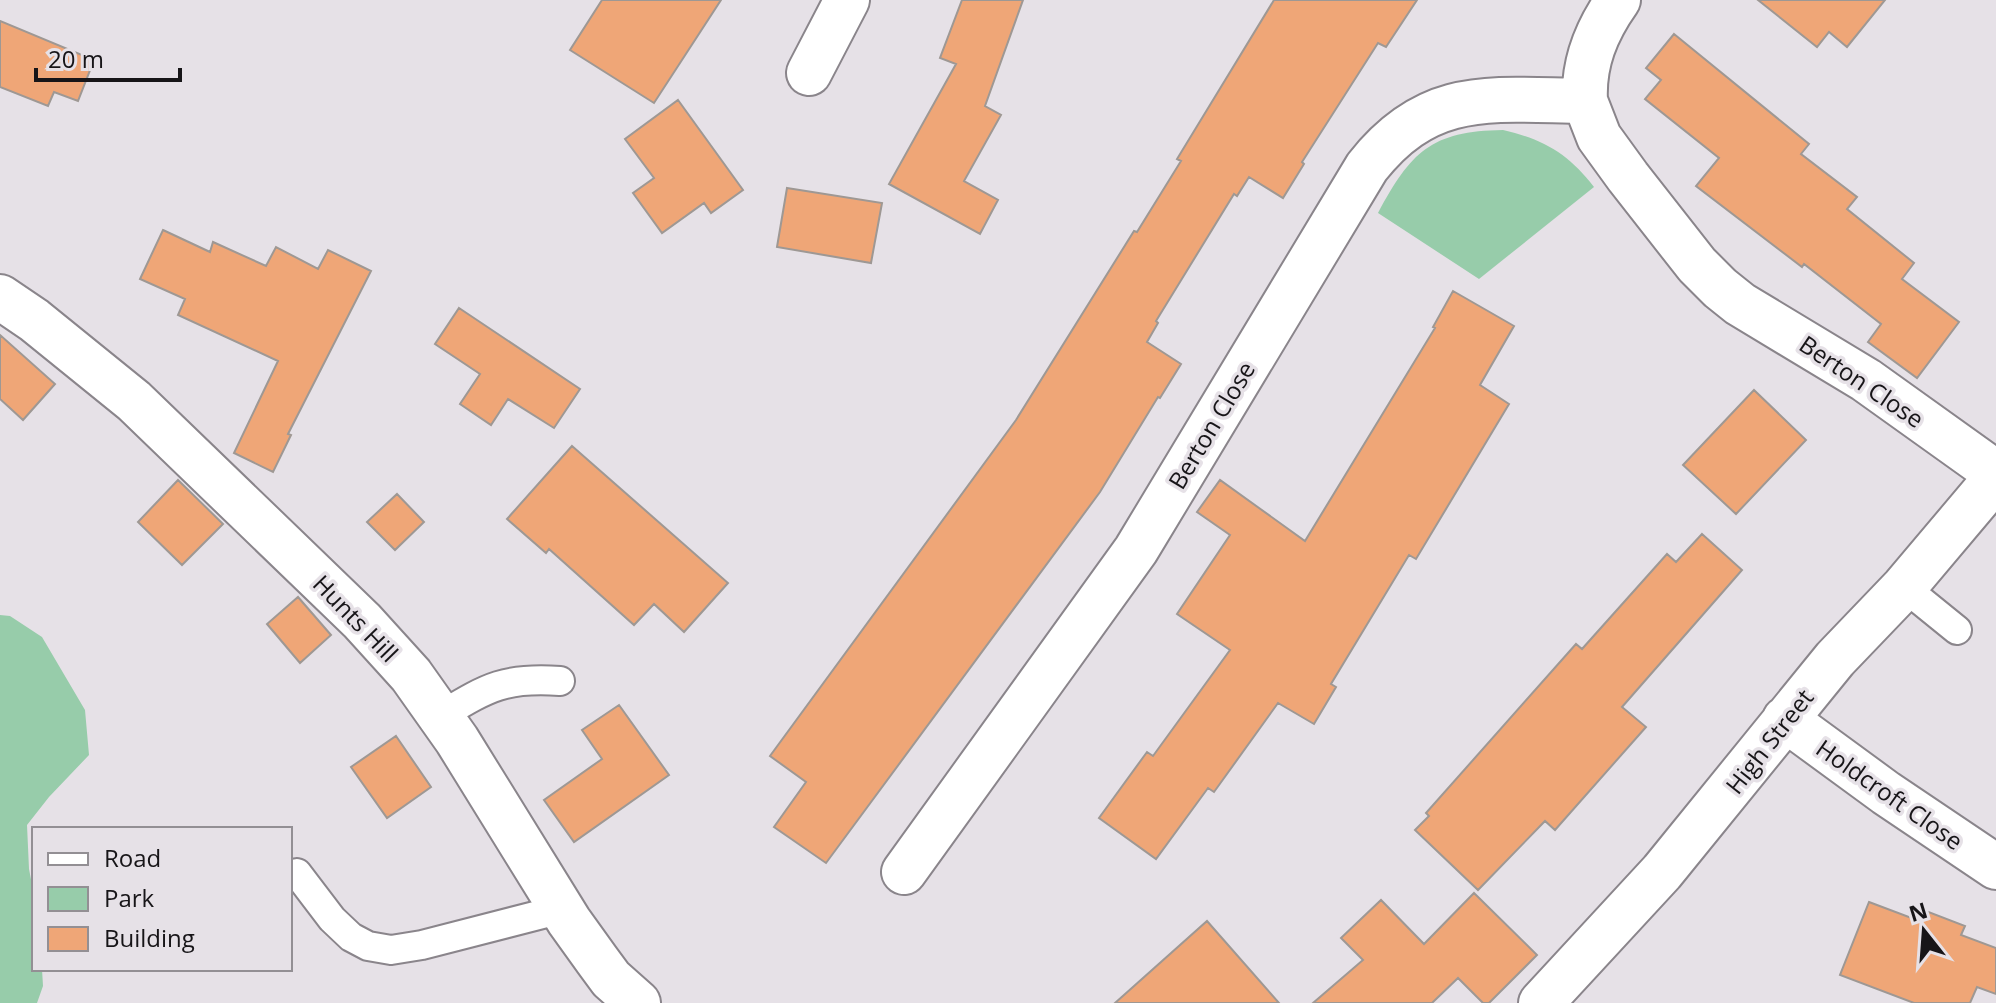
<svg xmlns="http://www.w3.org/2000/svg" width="1996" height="1003" viewBox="0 0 1996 1003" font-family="'Open Sans',sans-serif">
  <rect width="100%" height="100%" fill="#e6e1e7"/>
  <path fill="#97ccaa" d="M 1503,130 C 1543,139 1569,154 1594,187 L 1479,279 L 1378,213 C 1411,152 1431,131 1503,130 Z
    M 0,615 L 10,616 L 42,637 L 85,710 L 89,755 L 49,797 L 27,825 L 29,869 L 34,895 L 34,969 L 42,969 L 43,986 L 37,1003 L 0,1003 Z"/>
  <path fill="#efa677" stroke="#9e9894" stroke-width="2" d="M 602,0 L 721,0 L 654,103 L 570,50 Z
    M 962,0 L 1023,0 L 985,106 L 1001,115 L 964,181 L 998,200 L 980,234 L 889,184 L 956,64 L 940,58 Z
    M 1274,0 L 1417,0 L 1386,47 L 1378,43 L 1302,162 L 1304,164 L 1283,198 L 1249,177 L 1237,196 L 1234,194 L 1156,321 L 1158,323 L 1147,342 L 1181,364 L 1160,398 L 1158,397 L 1100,492 L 826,863 L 774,827 L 806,782 L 770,756 L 1016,420 L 1134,231 L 1137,232 L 1181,161 L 1177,159 Z
    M 1758,0 L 1885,0 L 1847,47 L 1829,32 L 1817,47 Z
    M 0,21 L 94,60 L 78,101 L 54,92 L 48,106 L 0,87 Z
    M 1674,34 L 1809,144 L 1801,154 L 1857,197 L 1847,209 L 1914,263 L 1902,279 L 1959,322 L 1917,378 L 1868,342 L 1881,324 L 1804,264 L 1802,267 L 1696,186 L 1719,158 L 1645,99 L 1661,80 L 1646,68 Z
    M 678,100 L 743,190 L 711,213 L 704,203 L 662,233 L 633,193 L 654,178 L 625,139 Z
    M 787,188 L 882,203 L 871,263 L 777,247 Z
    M 163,230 L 210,252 L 213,242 L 266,266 L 276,247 L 318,269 L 328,250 L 371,271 L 288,434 L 291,435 L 273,472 L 234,453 L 278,361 L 178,315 L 185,299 L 140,279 Z
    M 1453,291 L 1514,326 L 1480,385 L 1509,404 L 1416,559 L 1409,555 L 1331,684 L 1336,687 L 1314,724 L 1278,703 L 1214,792 L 1208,788 L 1156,859 L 1099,818 L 1147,752 L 1153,756 L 1230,650 L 1177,614 L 1230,535 L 1197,512 L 1220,480 L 1305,541 L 1435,328 L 1433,327 Z
    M 459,308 L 580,389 L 554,428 L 508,399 L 491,425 L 460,404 L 480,374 L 435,344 Z
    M 0,335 L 55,384 L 23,420 L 0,399 Z
    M 1754,390 L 1806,440 L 1736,514 L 1683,465 Z
    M 572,446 L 728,583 L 684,632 L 654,604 L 634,625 L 549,549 L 546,553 L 507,519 Z
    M 178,480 L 223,524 L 182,565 L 138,522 Z
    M 397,494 L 424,522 L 395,550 L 367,522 Z
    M 1702,534 L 1742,570 L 1622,707 L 1646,727 L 1555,830 L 1545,821 L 1478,890 L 1415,830 L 1429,816 L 1426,813 L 1576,644 L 1582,649 L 1667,554 L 1676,562 Z
    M 298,597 L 331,635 L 300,663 L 267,624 Z
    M 619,705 L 669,775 L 574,842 L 544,800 L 602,759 L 582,730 Z
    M 396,736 L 431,787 L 387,818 L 351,767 Z
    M 1474,893 L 1537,955 L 1489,1003 L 1483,1003 L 1458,978 L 1432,1003 L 1313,1003 L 1363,960 L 1341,938 L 1381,900 L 1424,944 Z
    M 1869,902 L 1922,922 L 1926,911 L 1965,926 L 1961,935 L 1996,948 L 1996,994 L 1977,987 L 1970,1003 L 1914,1003 L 1840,975 Z
    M 1207,921 L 1279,1003 L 1115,1003 Z"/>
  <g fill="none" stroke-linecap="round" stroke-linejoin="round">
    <g stroke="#8a858b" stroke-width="32">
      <path id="service" d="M 1904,587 L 1957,630
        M 440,716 C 487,688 503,677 560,681
        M 297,873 L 332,919 L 351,937 L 368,946 L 391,950 L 422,945 L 562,909"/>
    </g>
    <g stroke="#8a858b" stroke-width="48">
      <path id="minor" d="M 809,73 L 847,0
        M 1585,101 C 1583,63 1596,31 1618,0
        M 0,297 L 34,320 L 134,401 L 362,621 L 411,675 L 457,740 L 569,921 L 597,960 L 611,979 L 638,1003
        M 1785,719 L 1886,793 L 1996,867
        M 904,872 L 1136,550 L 1367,167 C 1430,87 1493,100 1585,101 L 1599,137 L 1628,177 L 1697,265 L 1720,288 L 1740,304 L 1866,380 L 1996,473
        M 1541,1003 L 1662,872 L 1835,659 L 1904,587 L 1996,478"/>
    </g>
    <use href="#service" stroke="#fff" stroke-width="28"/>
    <use href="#minor" stroke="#fff" stroke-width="44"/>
  </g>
  <g text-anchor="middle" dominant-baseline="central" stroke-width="7" stroke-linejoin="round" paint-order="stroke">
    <g font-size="24" fill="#171518" stroke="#e6e1e7">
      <text transform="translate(1862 381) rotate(34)">Berton Close</text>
      <text transform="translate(1211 425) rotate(-59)">Berton Close</text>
      <text transform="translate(356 618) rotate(46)">Hunts Hill</text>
      <text transform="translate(1769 741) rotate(-52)">High Street</text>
      <text transform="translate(1890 794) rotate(35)">Holdcroft Close</text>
    </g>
  </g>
  <rect x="32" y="827" width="260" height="144" fill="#e6e1e7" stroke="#938f94" stroke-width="2"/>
  <rect x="48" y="853" width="40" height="12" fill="#ffffff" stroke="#938f94" stroke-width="2"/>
  <text x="104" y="867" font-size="24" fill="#171518">Road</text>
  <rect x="48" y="887" width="40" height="24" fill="#97ccaa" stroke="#938f94" stroke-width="2"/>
  <text x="104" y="907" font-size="24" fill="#171518">Park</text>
  <rect x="48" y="927" width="40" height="24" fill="#efa677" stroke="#938f94" stroke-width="2"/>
  <text x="104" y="947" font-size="24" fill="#171518">Building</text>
  <g transform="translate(1924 931) rotate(343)" stroke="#e6e1e7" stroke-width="6" paint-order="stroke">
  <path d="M0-6L14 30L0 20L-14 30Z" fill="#171518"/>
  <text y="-12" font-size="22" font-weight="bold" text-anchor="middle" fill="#171518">N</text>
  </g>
  <path d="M36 68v12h144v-12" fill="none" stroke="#171518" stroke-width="4"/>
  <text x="48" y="68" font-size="24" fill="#171518" stroke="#e6e1e7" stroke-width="6" paint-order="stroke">20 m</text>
</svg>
